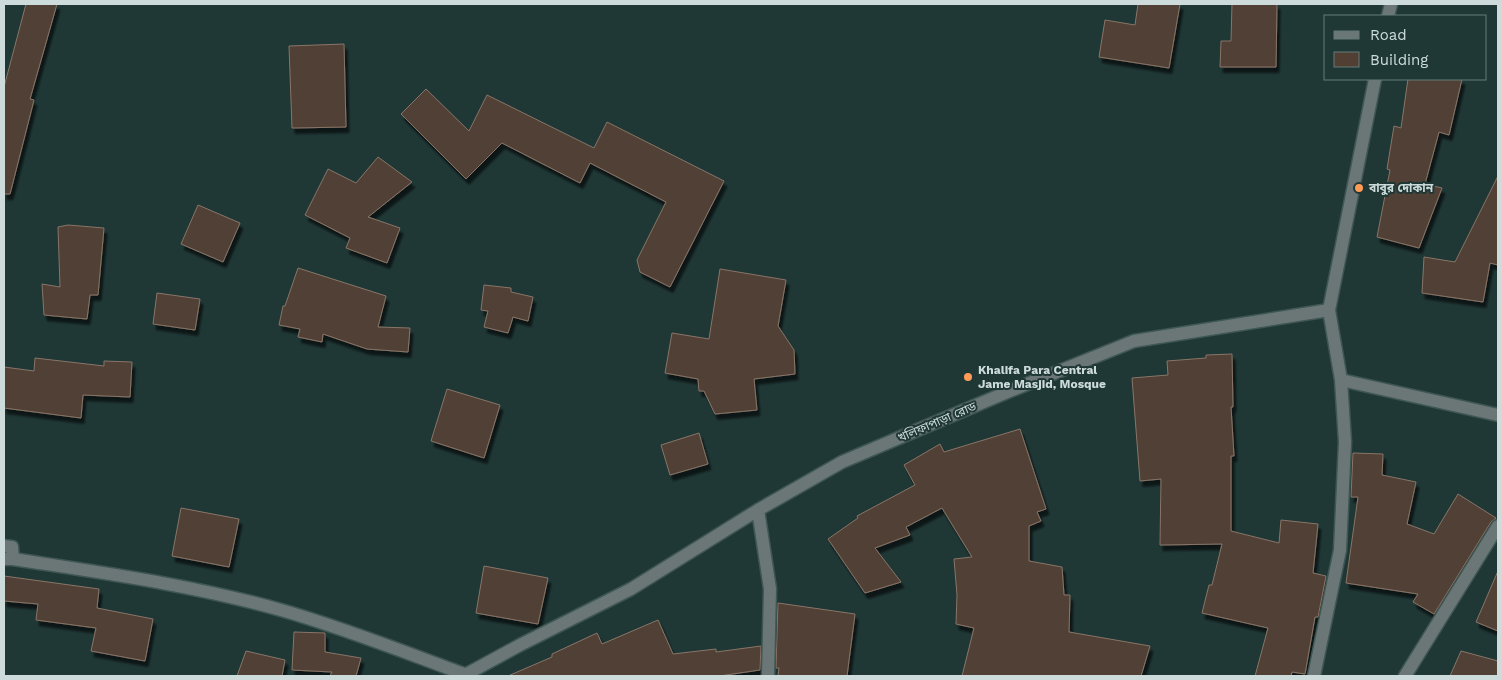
<svg xmlns="http://www.w3.org/2000/svg" width="1502" height="680" viewBox="0 0 1502 680" font-family="'Work Sans','Noto Sans Bengali',sans-serif">
  <defs>
    <filter id="shadow"><feDropShadow dx="3" dy="5.5" stdDeviation="1" flood-color="#0009"/></filter>
  </defs>
  <rect width="100%" height="100%" fill="#1f3836"/>
  <path fill="#513f34" stroke="#897568" filter="url(#shadow)" d="M 26,4 L 57,4 L 30,99 L 34,100 L 10,194 L 4,194 L 4,87 Z
    M 1138,4 L 1180,4 L 1169,68 L 1099,57 L 1105,20 L 1135,25 Z
    M 1232,4 L 1277,4 L 1276,67 L 1220,67 L 1221,41 L 1231,41 Z
    M 344,44 L 346,127 L 292,128 L 289,46 Z
    M 1408,79 L 1462,79 L 1449,135 L 1439,132 L 1425,184 L 1442,188 L 1419,248 L 1377,237 L 1390,170 L 1387,169 L 1394,126 L 1401,128 Z
    M 426,89 L 469,131 L 487,95 L 594,148 L 607,122 L 724,181 L 670,287 L 640,272 L 637,260 L 666,202 L 590,163 L 580,183 L 502,143 L 466,179 L 401,114 Z
    M 378,157 L 412,182 L 368,217 L 400,228 L 387,263 L 346,248 L 350,238 L 305,215 L 328,169 L 356,183 Z
    M 1498,176 L 1498,265 L 1490,263 L 1483,302 L 1422,293 L 1424,257 L 1455,262 Z
    M 198,205 L 240,223 L 223,262 L 181,244 Z
    M 68,225 L 104,228 L 98,295 L 90,295 L 87,319 L 44,315 L 42,284 L 60,287 L 58,227 Z
    M 298,268 L 386,296 L 378,327 L 410,328 L 408,352 L 367,349 L 323,334 L 322,342 L 298,337 L 300,329 L 279,325 L 283,306 L 285,306 Z
    M 720,269 L 786,280 L 778,326 L 794,350 L 795,374 L 754,379 L 757,410 L 715,414 L 704,391 L 699,391 L 698,379 L 665,373 L 672,333 L 709,339 Z
    M 484,285 L 511,288 L 511,292 L 533,297 L 528,321 L 513,317 L 508,333 L 484,327 L 488,311 L 481,310 Z
    M 157,293 L 200,299 L 195,330 L 153,324 Z
    M 1232,354 L 1233,407 L 1231,407 L 1234,456 L 1231,456 L 1231,531 L 1279,543 L 1281,520 L 1318,524 L 1313,573 L 1326,576 L 1318,617 L 1315,617 L 1305,674 L 1292,672 L 1291,676 L 1255,676 L 1268,628 L 1202,613 L 1209,585 L 1212,585 L 1222,544 L 1160,545 L 1161,479 L 1140,481 L 1132,378 L 1168,375 L 1167,361 L 1206,358 L 1206,355 Z
    M 35,358 L 104,366 L 104,361 L 132,362 L 130,397 L 83,395 L 81,418 L 4,408 L 4,367 L 34,371 Z
    M 447,389 L 500,405 L 484,458 L 431,441 Z
    M 1020,429 L 1046,509 L 1037,512 L 1041,521 L 1029,526 L 1029,561 L 1062,567 L 1064,595 L 1070,595 L 1069,632 L 1150,646 L 1141,676 L 962,676 L 974,628 L 956,624 L 957,595 L 954,559 L 972,557 L 942,508 L 906,527 L 910,535 L 875,548 L 901,582 L 865,593 L 828,539 L 858,518 L 857,516 L 915,485 L 904,465 L 940,444 L 944,452 Z
    M 699,433 L 708,464 L 670,475 L 661,445 Z
    M 1353,453 L 1383,454 L 1382,475 L 1416,482 L 1407,524 L 1434,534 L 1458,494 L 1496,518 L 1491,522 L 1434,614 L 1413,602 L 1418,594 L 1346,583 L 1358,497 L 1351,497 Z
    M 181,508 L 239,519 L 229,567 L 172,556 Z
    M 484,566 L 548,578 L 538,624 L 476,613 Z
    M 1498,571 L 1498,631 L 1476,622 Z
    M 4,576 L 99,589 L 97,608 L 153,619 L 145,661 L 91,651 L 96,628 L 36,620 L 38,604 L 4,601 Z
    M 778,603 L 855,614 L 847,676 L 778,676 L 779,668 L 776,668 Z
    M 658,620 L 673,654 L 716,649 L 716,652 L 761,646 L 760,670 L 719,676 L 508,676 L 552,657 L 552,654 L 597,633 L 602,644 Z
    M 294,632 L 325,633 L 325,652 L 361,658 L 356,676 L 330,676 L 332,672 L 292,670 Z
    M 246,651 L 285,660 L 282,676 L 237,676 Z
    M 1461,651 L 1498,661 L 1498,676 L 1450,676 Z"/>
  <g fill="none" stroke-linecap="round" stroke-linejoin="round">
    <g stroke="#3e5654" stroke-width="15">
      <path id="minor" d="M 1388,16 L 1391,4
        M 1341,380 L 1498,415
        M 758,510 L 770,589 L 768,676
        M 4,546 L 12,547 L 13,559
        M 4,559 L 13,559 C 103,573 193,585 281,610 C 344,628 404,652 464,674
        M 463,676 L 520,645 L 631,589 L 758,510 L 842,462 L 1005,393 L 1134,341 L 1329,310
        M 1314,676 L 1340,550 L 1345,442 L 1341,380 L 1329,310 L 1375,79
        M 1405,676 L 1498,526"/>
    </g>
    <use href="#minor" stroke="#6b7776" stroke-width="12"/>
  </g>
  <g fill="#fe9c57" stroke="#1f3836" stroke-width="2">
    <circle cx="1359" cy="188" r="5"/>
    <circle cx="968" cy="377" r="5"/>
  </g>
  <g text-anchor="middle" dominant-baseline="central" stroke-width="4" stroke-linejoin="round" paint-order="stroke">
    <g font-size="12" font-weight="bold" fill="#cddcda" stroke="#1f3836" text-anchor="start">
      <text x="1369" y="188">বাবুর দোকান</text>
      <text x="978" y="370">Khalifa Para Central<tspan x="978" dy="14">Jame Masjid, Mosque</tspan></text>
    </g>
    <g font-size="12" fill="#cddcda" stroke="#1f3836">
      <text transform="translate(937 422) rotate(-23)">খলিফাপাড়া রোড</text>
    </g>
  </g>
  <rect width="1502" height="680" fill="none" stroke="#cddcda" stroke-width="10"/>
  <rect x="1324" y="15" width="162" height="65" fill="#1f3836" stroke="#657a78"/>
  <rect x="1334" y="31" width="25" height="8" fill="#6b7776" stroke="#657a78"/>
  <text x="1370" y="40" font-size="15" fill="#cddcda">Road</text>
  <rect x="1334" y="52" width="25" height="15" fill="#513f34" stroke="#657a78"/>
  <text x="1370" y="65" font-size="15" fill="#cddcda">Building</text>
</svg>
